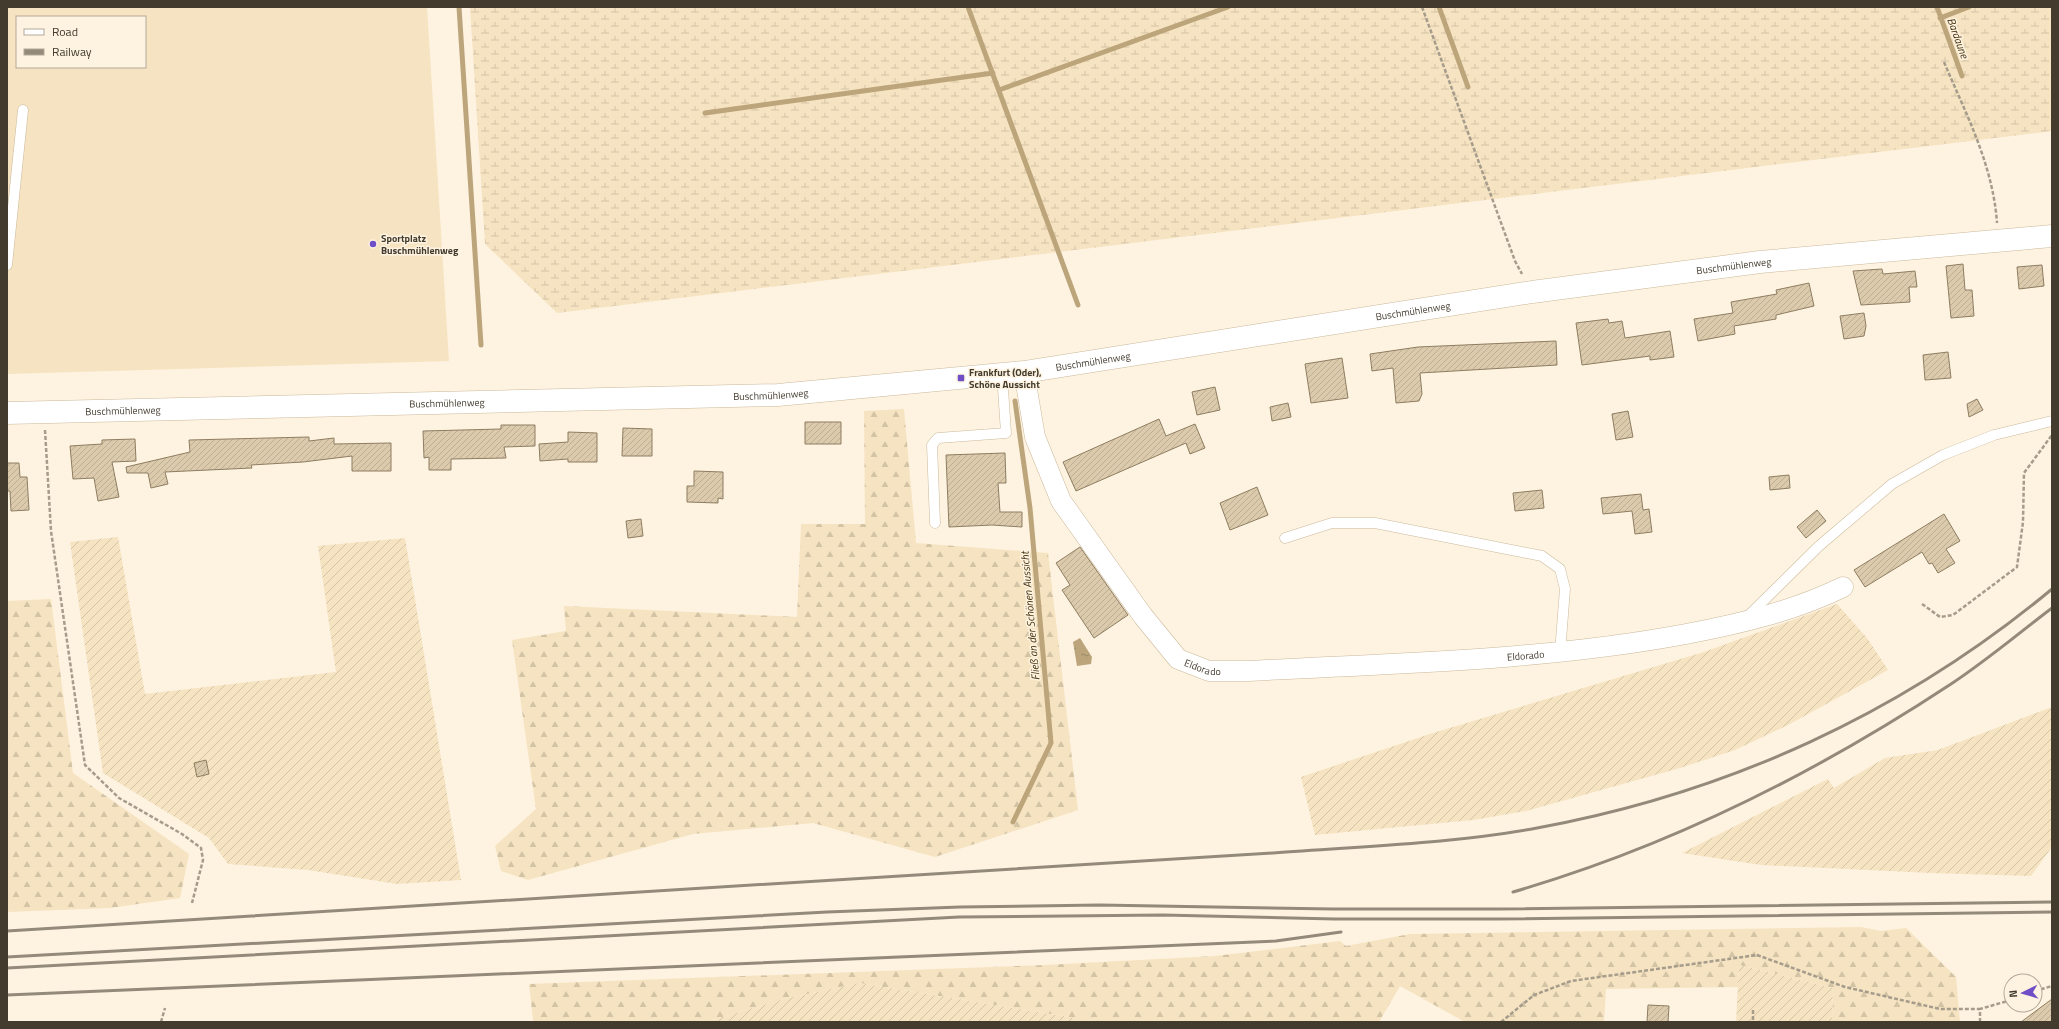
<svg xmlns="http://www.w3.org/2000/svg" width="2059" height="1029" viewBox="0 0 2059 1029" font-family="'Titillium Web',sans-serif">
  <defs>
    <pattern id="forest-firs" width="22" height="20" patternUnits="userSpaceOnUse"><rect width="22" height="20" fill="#f6e3c1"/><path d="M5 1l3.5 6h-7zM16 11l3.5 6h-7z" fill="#d4c4a6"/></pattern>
    <pattern id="wetland-marsh" width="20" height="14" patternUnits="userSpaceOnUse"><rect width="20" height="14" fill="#f6e3c1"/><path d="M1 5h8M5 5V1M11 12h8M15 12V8" fill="none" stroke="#d4c4a6"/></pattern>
    <pattern id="garden-furrows" width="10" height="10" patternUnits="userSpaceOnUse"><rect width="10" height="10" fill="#f6e3c1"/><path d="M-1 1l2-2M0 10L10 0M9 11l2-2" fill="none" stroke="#d4c4a6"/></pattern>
    <pattern id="water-ripples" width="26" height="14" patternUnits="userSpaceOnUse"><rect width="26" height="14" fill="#bca57b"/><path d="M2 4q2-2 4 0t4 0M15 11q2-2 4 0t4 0" fill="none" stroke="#9a8865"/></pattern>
    <pattern id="building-hatch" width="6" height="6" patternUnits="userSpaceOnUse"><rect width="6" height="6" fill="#dccaac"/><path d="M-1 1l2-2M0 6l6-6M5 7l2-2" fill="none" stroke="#beae94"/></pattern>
  </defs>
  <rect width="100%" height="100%" fill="#fef3e0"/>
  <path fill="#f6e3c1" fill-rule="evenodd" d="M 7,7 L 427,7 L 449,361 L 7,374 ZM 17,17 L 145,17 L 145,67 L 17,67 Z"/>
  <path fill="url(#forest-firs)" d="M 904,409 L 916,543 L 1048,553 L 1078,810 L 935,857 L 813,823 L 693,834 L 528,880 L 501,871 L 495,846 L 536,809 L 512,640 L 566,631 L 564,606 L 797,617 L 801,524 L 865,524 L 864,411 Z
    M 51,599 L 73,773 L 189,854 L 180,898 L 110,908 L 7,912 L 7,601 Z
    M 1861,927 L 1881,931 L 1906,928 L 1956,977 L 1960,1022 L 1832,1022 L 1833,988 L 1739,965 L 1738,987 L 1606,989 L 1604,1022 L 1465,1022 L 1400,986 L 1379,1022 L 1075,1022 L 1075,1018 L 859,983 L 784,999 L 705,1022 L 536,1022 L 533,1020 L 529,984 L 1045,965 L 1215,956 L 1340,941 L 1346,946 L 1410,934 Z"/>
  <path fill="url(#wetland-marsh)" d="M 470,7 L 2052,7 L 2052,131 L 557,313 L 485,244 Z"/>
  <path fill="url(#garden-furrows)" d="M 118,537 L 145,694 L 336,672 L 318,546 L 405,538 L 461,880 L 397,884 L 308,870 L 228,864 L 209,838 L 103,773 L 70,542 Z
    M 1837,604 L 1867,638 L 1888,670 L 1790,724 L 1735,750 L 1680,768 L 1526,811 L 1473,820 L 1315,835 L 1301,777 L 1433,733 L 1704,652 Z
    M 2052,707 L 2052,847 L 2031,876 L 1931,873 L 1761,865 L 1682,853 L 1828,779 L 1834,788 L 1885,758 L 1938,750 Z
    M 1739,965 L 1833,988 L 1832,1022 L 1736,1022 Z
    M 859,983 L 1075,1018 L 1075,1022 L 705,1022 L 784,999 Z"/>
  <path fill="url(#water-ripples)" d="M 1080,638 L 1092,657 L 1091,664 L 1077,666 L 1073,642 Z"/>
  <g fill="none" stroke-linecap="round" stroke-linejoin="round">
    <path stroke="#bca57b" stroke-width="5" d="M 459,7 L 481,345
      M 968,7 L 1078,305
      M 1439,7 L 1468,87
      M 1937,7 L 1962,76
      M 1940,18 L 1969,7
      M 999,90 L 1228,7
      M 705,113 L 993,73
      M 1013,822 L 1051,743 L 1030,508 L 1015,401"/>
  </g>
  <path fill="url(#building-hatch)" stroke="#8d7d61" d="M 1963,264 L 1965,290 L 1972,290 L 1974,316 L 1951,318 L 1946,266 Z
    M 2042,265 L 2044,286 L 2019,289 L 2017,267 Z
    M 1882,269 L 1883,274 L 1915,271 L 1917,287 L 1909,287 L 1910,302 L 1861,305 L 1853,271 Z
    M 1809,283 L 1814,306 L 1776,315 L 1776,319 L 1734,326 L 1735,334 L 1698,341 L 1694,319 L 1733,313 L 1731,302 L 1777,294 L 1776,290 Z
    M 1864,313 L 1866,326 L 1864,336 L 1844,339 L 1840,316 Z
    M 1608,319 L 1609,323 L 1622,321 L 1625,338 L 1670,331 L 1674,357 L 1650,360 L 1650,356 L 1582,365 L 1576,323 Z
    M 1556,341 L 1557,365 L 1420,373 L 1422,394 L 1419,401 L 1396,403 L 1393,368 L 1372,371 L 1370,354 L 1418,347 Z
    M 1948,352 L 1951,378 L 1925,380 L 1923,355 Z
    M 1342,358 L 1348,398 L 1311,403 L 1305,364 Z
    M 1215,387 L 1220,410 L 1197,415 L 1192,392 Z
    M 1977,399 L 1983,410 L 1969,417 L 1967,404 Z
    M 1288,403 L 1291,417 L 1272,421 L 1270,407 Z
    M 1628,411 L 1633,437 L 1616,440 L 1612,414 Z
    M 1159,419 L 1166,436 L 1195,424 L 1205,448 L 1190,454 L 1186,443 L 1076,491 L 1063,462 Z
    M 805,422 L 841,422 L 841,444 L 805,444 Z
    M 501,425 L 535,425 L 535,446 L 504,447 L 506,458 L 451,459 L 451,470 L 429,470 L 429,457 L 424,458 L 423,431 L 501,429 Z
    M 623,428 L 652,429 L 652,456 L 622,456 Z
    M 568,432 L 597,433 L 597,462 L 568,462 L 568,459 L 540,461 L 539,444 L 568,442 Z
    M 309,437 L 309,441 L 334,438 L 334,444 L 391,443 L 391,471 L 352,471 L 352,456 L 303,462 L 251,465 L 252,468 L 165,472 L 168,484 L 151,488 L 148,473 L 127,473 L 126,467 L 190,452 L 189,440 Z
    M 135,439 L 136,461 L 112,462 L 119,497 L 98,501 L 94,478 L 73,479 L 70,446 L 102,444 L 102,440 Z
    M 1005,453 L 1006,483 L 998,483 L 1000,512 L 1022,512 L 1022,527 L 992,525 L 949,527 L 946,455 Z
    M 7,463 L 19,463 L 20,477 L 27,477 L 29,510 L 11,511 L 10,491 L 7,491 Z
    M 694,471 L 723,472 L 723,499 L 718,498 L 718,503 L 687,502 L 687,486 L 694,486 Z
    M 1789,475 L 1790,488 L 1770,490 L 1769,477 Z
    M 1257,487 L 1268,515 L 1230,530 L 1220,503 Z
    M 1542,490 L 1544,508 L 1515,511 L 1513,493 Z
    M 1641,494 L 1643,510 L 1649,509 L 1652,532 L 1635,534 L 1632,511 L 1603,514 L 1601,498 Z
    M 1817,510 L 1826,521 L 1806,538 L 1797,527 Z
    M 1944,514 L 1960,541 L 1946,549 L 1955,563 L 1938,573 L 1932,563 L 1929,564 L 1922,552 L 1865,587 L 1854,570 Z
    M 641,519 L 643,536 L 628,538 L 626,521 Z
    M 1080,547 L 1128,615 L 1094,638 L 1062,590 L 1070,585 L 1056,563 Z
    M 206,760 L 209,774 L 197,777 L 194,763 Z
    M 2052,999 L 2052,1022 L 2021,1022 Z
    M 1648,1005 L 1669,1006 L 1668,1022 L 1647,1022 Z"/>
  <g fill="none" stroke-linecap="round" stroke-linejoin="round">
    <g stroke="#cab99b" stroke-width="11">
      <path id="service" d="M 7,265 L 23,110
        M 935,523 L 932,445 L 938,438 L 1006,433 L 1002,374
        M 1285,538 L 1332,523 L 1375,523 L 1542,556 L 1560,569 L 1565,589 L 1560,653
        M 1746,618 L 1819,546 L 1892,484 L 1943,455 L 1994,435 L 2052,421"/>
    </g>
    <g stroke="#cab99b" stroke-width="21">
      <g id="minor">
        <path id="s1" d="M 1024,372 L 1035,437 L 1061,501 L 1143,616 L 1178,659 L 1209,671 L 1248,671 C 1393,663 1542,661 1686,634 C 1739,624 1794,611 1843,587"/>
      </g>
    </g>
    <g stroke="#cab99b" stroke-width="23">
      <g id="tertiary">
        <path id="s2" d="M 7,413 L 778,395 L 1024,372 L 1532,292 L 1760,262 L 2052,236"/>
      </g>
    </g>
    <path stroke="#a59c8c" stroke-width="2.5" stroke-dasharray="4 2" stroke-linecap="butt" d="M 1422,7 L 1515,261 L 1522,274
      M 1944,62 C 1966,114 1993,165 1997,223
      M 45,430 L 51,531 L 85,765 L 119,798 L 182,834 L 201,848 L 203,860 L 192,903
      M 1922,604 L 1940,617 L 1953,615 L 2017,567 L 2023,522 L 2024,473 L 2052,435
      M 2035,991 L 2052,986
      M 1753,1010 L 1753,1022
      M 161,1022 L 165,1008
      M 1501,1022 L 1534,995 L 1571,981 L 1757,955 L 1845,987 L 1940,1009 L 1980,1009
      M 1980,1022 L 1980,1009 L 2011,1000"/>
    <use href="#service" stroke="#fff" stroke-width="10"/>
    <use href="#minor" stroke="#fff" stroke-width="20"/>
    <use href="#tertiary" stroke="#fff" stroke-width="22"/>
    <path stroke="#938a7b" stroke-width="3" d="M 1513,892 C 1668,847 1816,773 1951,684 C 1986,661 2019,633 2052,608
      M 7,931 L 1273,853 C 1361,846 1450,844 1537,828 C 1728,793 1903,713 2052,589
      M 7,957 L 827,912 L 960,907 L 1100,905 L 1333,909 L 1498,909 L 2052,902
      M 7,968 L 959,917 L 1163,915 L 1335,919 L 1497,919 L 2052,912
      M 7,995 L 1276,941 L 1341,932"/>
  </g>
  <g fill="#704ec7" stroke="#fef3e0" stroke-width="1.5">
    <circle cx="373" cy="244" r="4"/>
    <rect x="957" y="374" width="8" height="8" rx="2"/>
  </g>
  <g text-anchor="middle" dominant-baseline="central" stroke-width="3" stroke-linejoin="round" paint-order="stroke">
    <g font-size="10" font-weight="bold" fill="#423b2e" stroke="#fef3e0" text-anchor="start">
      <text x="381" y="238">Sportplatz<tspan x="381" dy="12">Buschmühlenweg</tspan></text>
      <text x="969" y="372">Frankfurt (Oder),<tspan x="969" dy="12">Schöne Aussicht</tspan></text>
    </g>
    <g font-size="10" fill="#423b2e" stroke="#fef3e0">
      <text stroke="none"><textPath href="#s2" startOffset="1736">Buschmühlenweg</textPath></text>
      <text stroke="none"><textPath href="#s2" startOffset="1412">Buschmühlenweg</textPath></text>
      <text stroke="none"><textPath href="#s2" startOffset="1088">Buschmühlenweg</textPath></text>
      <text stroke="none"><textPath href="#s2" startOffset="764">Buschmühlenweg</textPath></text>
      <text stroke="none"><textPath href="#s2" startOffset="440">Buschmühlenweg</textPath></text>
      <text stroke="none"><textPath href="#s2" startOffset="116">Buschmühlenweg</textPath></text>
      <text stroke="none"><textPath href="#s1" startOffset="682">Eldorado</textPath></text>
      <text stroke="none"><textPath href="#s1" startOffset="358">Eldorado</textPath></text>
    </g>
    <g font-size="11" font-style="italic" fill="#43310e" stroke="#fef3e0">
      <text transform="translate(1958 38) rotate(70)">Bardaune</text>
      <text transform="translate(1030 616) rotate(-95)">Fließ an der Schönen Aussicht</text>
    </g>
  </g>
  <rect width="2059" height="1029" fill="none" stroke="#423b2e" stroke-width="16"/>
  <rect x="16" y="16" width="130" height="52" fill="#fef3e0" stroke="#b3a999"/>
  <rect x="24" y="29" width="20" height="6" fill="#ffffff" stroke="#b3a999"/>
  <text x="52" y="36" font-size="12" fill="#423b2e">Road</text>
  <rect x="24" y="49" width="20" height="6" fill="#938a7b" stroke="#b3a999"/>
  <text x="52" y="56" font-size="12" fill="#423b2e">Railway</text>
  <g transform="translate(2023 993) rotate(265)"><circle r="19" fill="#fef3e0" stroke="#b3a999"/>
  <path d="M0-3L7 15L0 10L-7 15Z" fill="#704ec7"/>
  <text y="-6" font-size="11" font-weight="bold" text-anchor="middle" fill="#423b2e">N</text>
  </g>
</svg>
